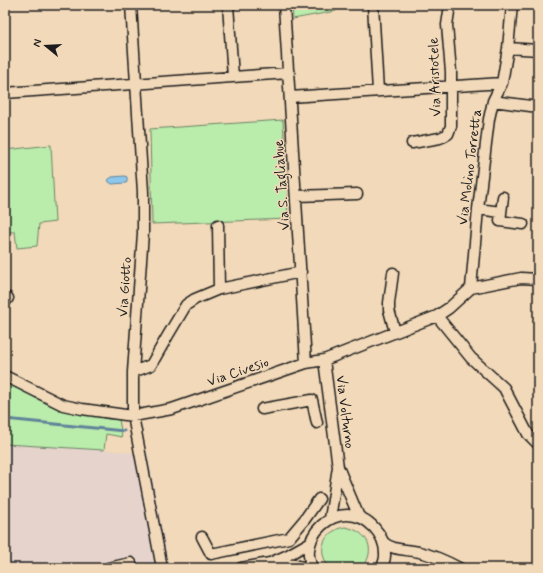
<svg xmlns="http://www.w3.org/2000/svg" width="543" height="573" viewBox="0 0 543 573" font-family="Mynerve,sans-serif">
  <rect width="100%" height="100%" fill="#f2d9b9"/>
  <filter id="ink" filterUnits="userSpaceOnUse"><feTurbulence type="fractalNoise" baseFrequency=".025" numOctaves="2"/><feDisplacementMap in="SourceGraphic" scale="8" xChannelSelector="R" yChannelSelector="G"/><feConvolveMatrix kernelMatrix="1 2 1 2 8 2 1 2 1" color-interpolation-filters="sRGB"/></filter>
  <g filter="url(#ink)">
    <path fill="#e5d3cc" d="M 5,444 L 104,450 L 148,454 L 169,568 L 5,568 Z"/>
    <path fill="#baecac" stroke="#6b8464" d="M 292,5 L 336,5 L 336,11 L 293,19 Z
      M 283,120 L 288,219 L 152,224 L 150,129 Z
      M 51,145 L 55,222 L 39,224 L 37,246 L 17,248 L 15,232 L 5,232 L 5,150 Z
      M 5,382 L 32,394 L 40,400 L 57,407 L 108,419 L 119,419 L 122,437 L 106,434 L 104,450 L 5,444 Z
      M 345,527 C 368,531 377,550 362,568 L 330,568 C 319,556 320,537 336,530 C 338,528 342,528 345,527 Z"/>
    <path fill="#8dc7ec" stroke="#608399" d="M 125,176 L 127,177 L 127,182 L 126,183 L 112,184 L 108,181 L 108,180 L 112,177 Z"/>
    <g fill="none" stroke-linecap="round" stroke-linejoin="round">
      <path stroke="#608399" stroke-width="3" d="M 5,419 L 124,431"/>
      <g stroke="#1c1c1c" stroke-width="13">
        <path id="minor" d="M 131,5 L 143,192 L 143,233 L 133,372 L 133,416 L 162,568
          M 228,5 L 233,77
          M 284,5 L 306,363
          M 373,5 L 378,91
          M 508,48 L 538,50
          M 5,93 L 289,73
          M 290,97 L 502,83
          M 493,101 L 538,107
          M 412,143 L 440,138 L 448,134 L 451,126 L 451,72 L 447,25 L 450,5
          M 296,196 L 357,194
          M 503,197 L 500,221 L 523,224
          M 478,209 L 501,212
          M 218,225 L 219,289
          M 393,273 L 389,303 L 389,310 L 395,332
          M 471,288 L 478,209 L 489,119 L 493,101 L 502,83 L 508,48 L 512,5
          M 471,288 L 521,278 L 538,279
          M 5,302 L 8,298
          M 437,316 L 471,358 L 504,388 L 528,434 L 538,444
          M 324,360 L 338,467 L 359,517
          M 133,372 L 151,365 L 167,337 L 186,305 L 195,299 L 219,289 L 301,272
          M 5,376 L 63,405 L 82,409 L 133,416 L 172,409 L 306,363 L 324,360 L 437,316 L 449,308 L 471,288
          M 262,409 L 312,400 L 317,423
          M 330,519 L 338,467
          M 202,537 L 211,554 L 289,538 L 305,519 L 319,499
          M 383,542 C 393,551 407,549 419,552 C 433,555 446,561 459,568
          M 270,563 L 295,565 L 308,568
          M 108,568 L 131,563 L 132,568
          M 241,568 L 270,563 L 288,555 L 311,542
          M 312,568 C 310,562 308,556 309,550 C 311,531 328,515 347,515 C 368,515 386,535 385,556 C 385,560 383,564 382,568"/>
      </g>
      <use href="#minor" stroke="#f2d9b9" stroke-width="10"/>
    </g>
  </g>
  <g text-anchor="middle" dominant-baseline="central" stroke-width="3" stroke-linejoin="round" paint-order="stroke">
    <g font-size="14" fill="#1c1c1c" stroke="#f2d9b9">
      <text transform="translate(435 77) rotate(-92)">Via Aristotele</text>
      <text transform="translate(470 167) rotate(-83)">Via Molino Torretta</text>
      <text transform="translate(282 185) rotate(-94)">Via S. Tagliabue</text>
      <text transform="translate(125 287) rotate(-86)">Via Giotto</text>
      <text transform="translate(238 372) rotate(-19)">Via Civesio</text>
      <text transform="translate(345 412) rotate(83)">Via Volturno</text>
    </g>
  </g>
  <rect width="543" height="573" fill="none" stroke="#f2d9b9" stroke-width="20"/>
  <rect x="10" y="10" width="523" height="553" fill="none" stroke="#1c1c1c" stroke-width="1.5" filter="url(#ink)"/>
  <g transform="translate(46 46) rotate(288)" stroke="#f2d9b9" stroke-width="3" paint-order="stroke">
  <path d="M0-3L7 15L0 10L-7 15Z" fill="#1c1c1c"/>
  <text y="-6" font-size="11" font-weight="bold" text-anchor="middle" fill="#1c1c1c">N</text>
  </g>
</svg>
